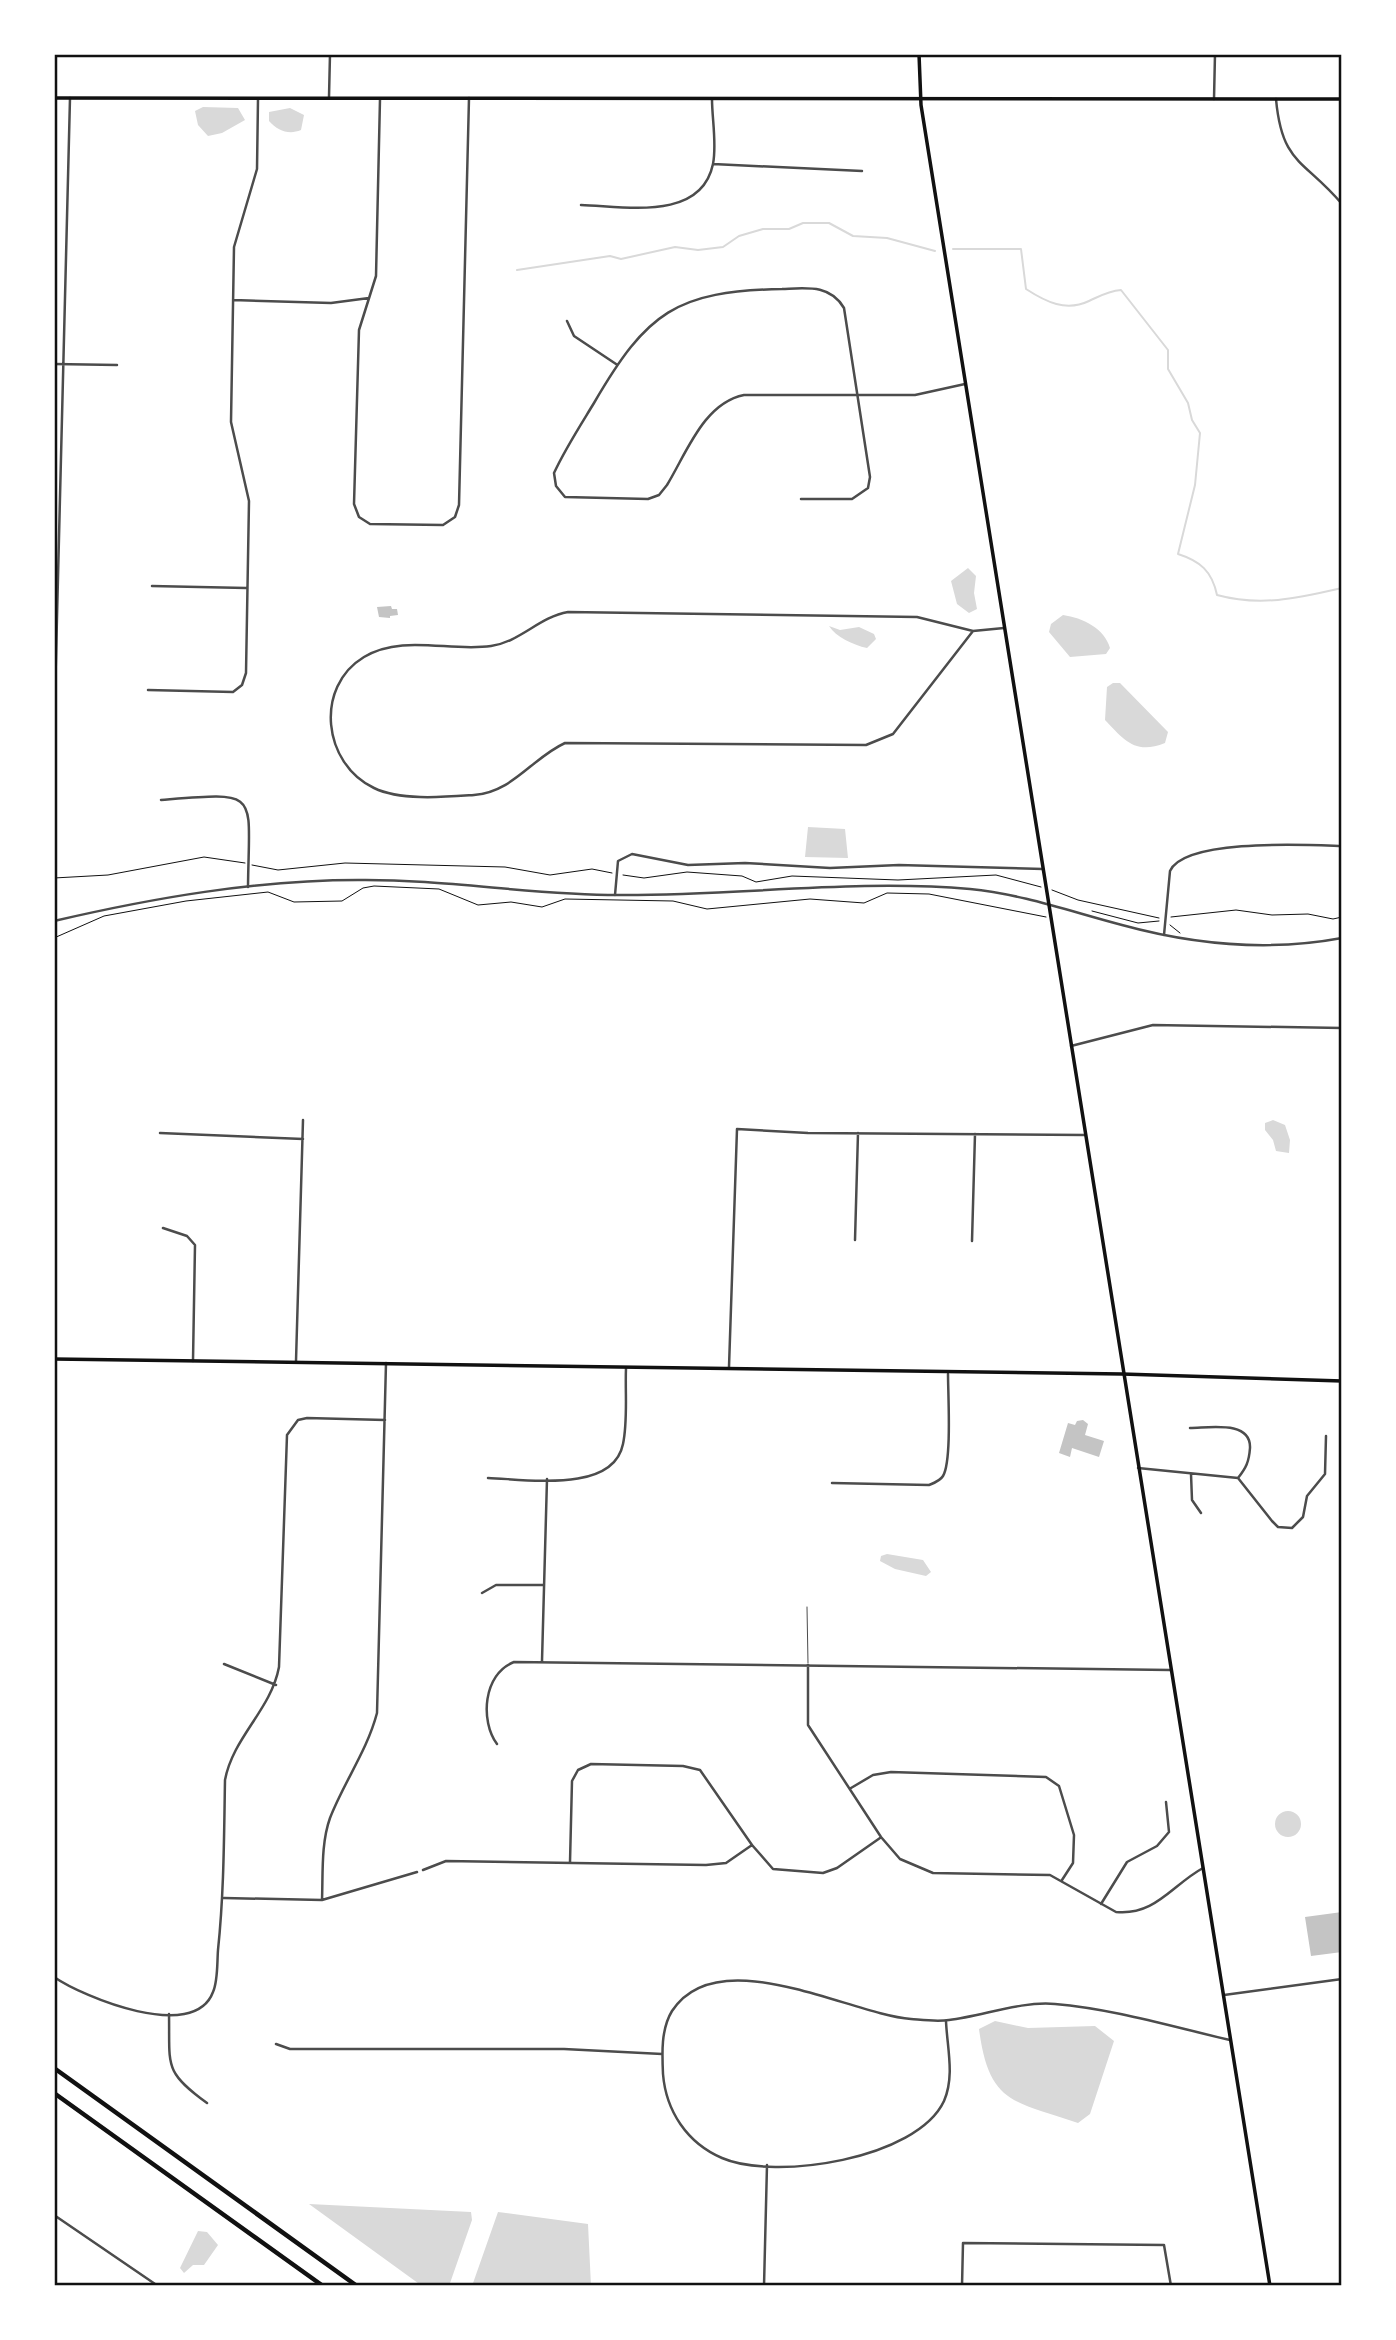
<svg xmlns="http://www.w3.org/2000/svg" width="1396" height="2340" viewBox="0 0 1396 2340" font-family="'IBM Plex Serif',serif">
  <rect width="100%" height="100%" fill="#fff"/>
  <path fill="#d9d9d9" d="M 203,107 L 238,108 L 245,120 L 222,133 L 208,136 L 198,125 L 195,111 Z
    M 290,108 L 304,115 L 301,130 C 289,135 278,131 269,121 L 269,112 Z
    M 968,568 L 976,576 L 974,593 L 977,609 L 969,613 L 957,604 L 951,581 Z
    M 1063,615 C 1083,618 1104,628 1110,648 L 1106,654 L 1070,657 L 1049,632 L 1051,624 Z
    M 829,626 L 840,630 L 859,627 L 874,634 L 876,639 L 867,648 C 853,645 836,637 829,626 Z
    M 1113,683 L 1120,683 L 1168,732 L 1165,743 C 1135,755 1124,740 1105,720 L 1107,687 Z
    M 808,827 L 845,829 L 848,858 L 805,857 Z
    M 1273,1120 L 1285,1125 L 1290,1140 L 1289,1153 L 1276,1151 L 1273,1140 L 1265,1130 L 1265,1123 Z
    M 887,1554 L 923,1560 L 931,1572 L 926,1576 L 895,1569 L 880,1561 L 881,1556 Z
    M1275 1824a13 13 0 1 1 26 0a13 13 0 1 1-26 0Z
    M 995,2021 L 1028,2028 L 1095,2026 L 1114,2041 L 1090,2114 L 1078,2123 C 1014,2101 989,2105 979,2029 Z
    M 309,2204 L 471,2212 L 472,2220 L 449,2286 L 422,2286 Z
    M 498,2212 L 588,2224 L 591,2286 L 472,2286 Z
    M 198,2231 L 207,2232 L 218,2245 L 204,2265 L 193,2265 L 184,2273 L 180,2268 Z"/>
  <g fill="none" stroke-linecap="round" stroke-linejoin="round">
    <path stroke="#d9d9d9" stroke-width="2" d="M 953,249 L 1021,249 L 1026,289 C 1046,302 1066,312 1089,301 C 1100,296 1108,291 1121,290 L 1168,350 L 1168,369 L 1188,403 L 1192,420 L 1200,433 L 1195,485 L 1178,554 C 1200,561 1212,571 1217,595 C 1261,607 1298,598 1342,588
      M 517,270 L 610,256 L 621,259 L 675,247 L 698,250 L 723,247 L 739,236 L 763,229 L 789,229 L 803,223 L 829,223 L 853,236 L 887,238 L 935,251"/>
  </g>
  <path fill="#c4c4c4" d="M 391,606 L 392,609 L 397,609 L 398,615 L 390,616 L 390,618 L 379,617 L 377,607 Z
    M 1083,1420 L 1088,1424 L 1085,1435 L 1104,1441 L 1099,1457 L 1072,1448 L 1070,1457 L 1059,1453 L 1068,1423 L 1075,1425 L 1077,1421 Z
    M 1342,1912 L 1342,1952 L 1311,1956 L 1305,1917 Z"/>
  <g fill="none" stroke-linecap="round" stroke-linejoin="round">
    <path stroke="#111" stroke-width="1" d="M 252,865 L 278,870 L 345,863 L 505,867 L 550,875 L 592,869 L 612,873
      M 623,875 L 644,878 L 687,872 L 742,876 L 756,882 L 792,876 L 898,880 L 996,875 L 1041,887
      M 54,878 L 108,875 L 204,857 L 245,863
      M 1052,890 L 1078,900 L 1159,918
      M 1092,911 L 1138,923 L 1159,921
      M 1171,917 L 1236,910 L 1272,915 L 1308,914 L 1333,919 L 1342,917
      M 1170,925 L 1180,933
      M 54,938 L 104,916 L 186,901 L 268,892 L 294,902 L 342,901 L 363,888 L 374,886 L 439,889 L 478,905 L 511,902 L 542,907 L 565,899 L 673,901 L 707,909 L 810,899 L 864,903 L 887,893 L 929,894 L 1046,917"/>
    <path stroke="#4c4c4c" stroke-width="1" d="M 807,1607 L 808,1663"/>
    <path stroke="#4c4c4c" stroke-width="2.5" d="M 329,97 L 330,54
      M 380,99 L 376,276 L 359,330 L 354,504 L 359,517 L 370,524 L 443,525 L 455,517 L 459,505 L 469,98
      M 1214,99 L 1215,54
      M 1276,99 C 1282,165 1304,159 1342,204
      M 713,164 L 862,171
      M 581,205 C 624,206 701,222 713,164 C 717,144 712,119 712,99
      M 233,300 L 331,303 L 369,298
      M 567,321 L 574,336 L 616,364
      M 54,364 L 117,365
      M 801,499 L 852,499 L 868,488 L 870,477 L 844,308 C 830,284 806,288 782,289 C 676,291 647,312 594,403 C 580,426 565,449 554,473 L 556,486 L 565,497 L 648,499 L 659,495 L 667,485 C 687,452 704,403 744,395 L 915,395 L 965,384
      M 152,586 L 246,588
      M 973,631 L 917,617 L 568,612 C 539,617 520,642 491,646 C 450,652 402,634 364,657 C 314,687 323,764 374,788 C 401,801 445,797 474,795 C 513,792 532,758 565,743 L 866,745 L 893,734 L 973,631 L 1004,628
      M 148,690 L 233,692 L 242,685 L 246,673 L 249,501 L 231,422 L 234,247 L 257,169 L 258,99
      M 54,737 L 70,98
      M 161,800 C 262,792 249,790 248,887
      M 615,895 L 618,861 L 632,854 L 688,865 L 745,863 L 830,868 L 899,865 L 1043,869
      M 1164,935 L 1170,871 C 1185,838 1309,845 1342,846
      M 1071,1046 L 1153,1025 L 1342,1028
      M 160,1133 L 303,1139
      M 163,1228 L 187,1236 L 195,1245 L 193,1361
      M 855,1240 L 858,1133
      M 972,1241 L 975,1134
      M 296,1361 L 303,1120
      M 729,1367 L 737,1129 L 808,1133 L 1085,1135
      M 1190,1428 C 1209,1428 1251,1420 1250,1448 C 1249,1462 1246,1468 1238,1478
      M 1138,1468 L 1238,1478 L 1272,1521 L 1278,1527 L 1292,1528 L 1303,1517 L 1307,1496 L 1325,1474 L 1326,1436
      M 1191,1474 L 1192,1500 L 1201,1513
      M 488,1478 C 525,1479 613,1494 623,1444 C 628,1421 625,1392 626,1368
      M 832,1483 L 929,1485 C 934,1483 940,1481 943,1476 C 952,1461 948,1394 948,1374
      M 482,1593 L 496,1585 L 543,1585
      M 542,1661 L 547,1479
      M 224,1664 L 276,1685
      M 808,1665 L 808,1725 L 881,1837 L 900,1859 L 933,1873 L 1050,1875 L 1116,1912 C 1155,1916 1172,1885 1203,1868
      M 497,1744 C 480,1721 483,1674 514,1662 L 1170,1670
      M 851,1788 L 873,1775 L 891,1772 L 1046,1777 L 1059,1786 L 1074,1835 L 1073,1863 L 1062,1880
      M 570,1862 L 572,1781 L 578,1770 L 591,1764 L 683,1766 L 700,1770 L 752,1845 L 773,1869 L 823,1873 L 837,1868 L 880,1838
      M 423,1870 L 446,1861 L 706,1865 L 726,1863 L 752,1845
      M 224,1898 L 322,1900 L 417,1872
      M 322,1900 C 323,1874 321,1843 330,1818 C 344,1782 367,1751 377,1713 L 386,1363
      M 1101,1904 L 1127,1862 L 1157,1846 L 1169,1832 L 1166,1802
      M 54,1977 C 83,1997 194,2043 213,1992 C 218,1981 217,1963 218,1950 C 224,1893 224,1837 225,1780 C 233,1737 271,1710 279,1667 L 287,1435 L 298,1420 L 307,1418 L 385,1420
      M 1224,1995 L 1342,1979
      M 169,2014 C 170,2066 163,2071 207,2103
      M 946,2021 C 947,2047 955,2076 944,2101 C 917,2159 775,2181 722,2158 C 687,2143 666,2111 663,2074 C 662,2053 661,2029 672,2011 C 718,1940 849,2014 911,2019 C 923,2020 937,2022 949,2020 C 983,2016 1020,2001 1055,2004 C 1114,2009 1173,2027 1230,2040
      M 276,2044 L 290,2049 L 564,2049 L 662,2054
      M 764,2286 L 767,2165
      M 962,2286 L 963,2243 L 1164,2245 L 1171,2286"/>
    <path stroke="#4c4c4c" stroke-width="2.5" d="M 54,921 C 153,898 256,880 358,880 C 445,879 531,895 618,895 C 736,896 853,879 970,889 C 1022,894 1072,912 1122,925 C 1195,945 1267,952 1342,938
      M 54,2215 L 158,2286"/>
    <path stroke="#111" stroke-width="3.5" d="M 54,98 L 1342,99
      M 54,1359 L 1122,1374 L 1342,1381"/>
    <path stroke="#111" stroke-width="3.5" d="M 919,54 L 921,105 L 1270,2286"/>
    <path stroke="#111" stroke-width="4.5" d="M 54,2068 L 357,2286
      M 54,2093 L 323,2286"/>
  </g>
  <rect width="1396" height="2340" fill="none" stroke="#ffffff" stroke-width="112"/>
  <rect x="56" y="56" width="1284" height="2228" fill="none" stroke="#111" stroke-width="2.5"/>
</svg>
